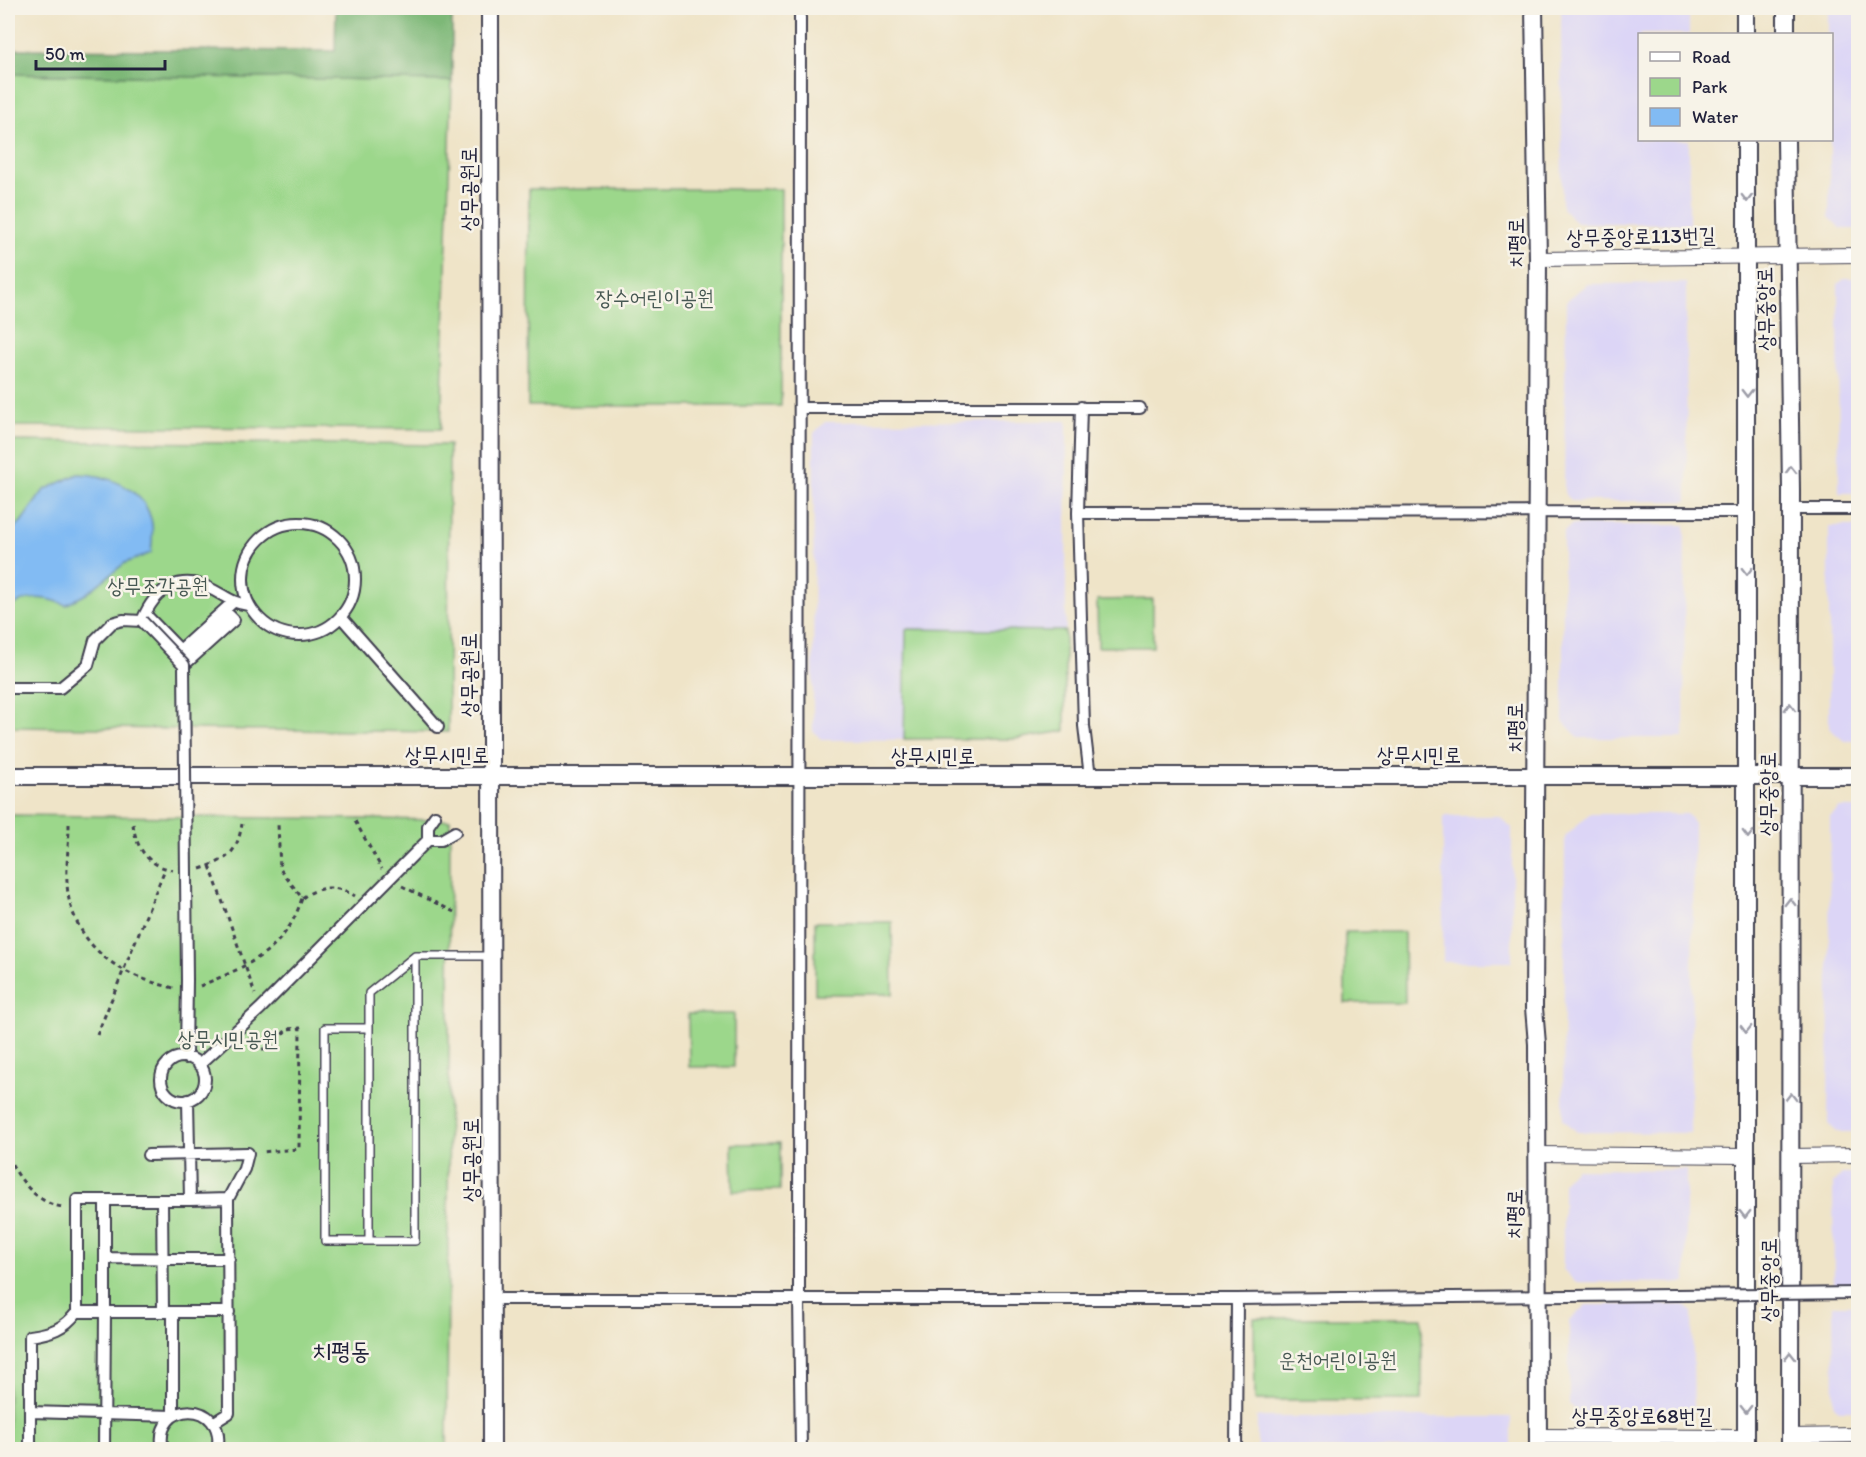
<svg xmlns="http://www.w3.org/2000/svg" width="1866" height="1457" viewBox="0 0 1866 1457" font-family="Itim,'Poor Story',sans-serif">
  <rect width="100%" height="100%" fill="#f7f3e8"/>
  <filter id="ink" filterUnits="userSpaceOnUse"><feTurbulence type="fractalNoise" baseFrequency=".0167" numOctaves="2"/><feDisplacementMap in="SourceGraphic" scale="12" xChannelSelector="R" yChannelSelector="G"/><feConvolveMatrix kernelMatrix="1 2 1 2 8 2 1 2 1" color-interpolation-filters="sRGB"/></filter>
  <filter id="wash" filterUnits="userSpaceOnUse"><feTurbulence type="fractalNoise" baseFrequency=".008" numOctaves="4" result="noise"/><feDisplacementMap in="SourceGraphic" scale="24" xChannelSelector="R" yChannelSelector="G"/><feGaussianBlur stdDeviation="1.35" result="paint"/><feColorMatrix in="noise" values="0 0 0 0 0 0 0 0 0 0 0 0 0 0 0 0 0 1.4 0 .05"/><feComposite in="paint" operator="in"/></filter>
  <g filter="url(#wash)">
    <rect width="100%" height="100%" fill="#efe4c8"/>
    <path fill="#dcd5f6" d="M 1561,8 L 1689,8 L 1689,34 L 1640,34 L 1640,140 L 1689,140 L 1689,224 L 1577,223 L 1562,208 Z
      M 1828,8 L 1858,8 L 1858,229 L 1841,229 L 1829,217 L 1832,34 L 1828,34 Z
      M 1845,278 L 1858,278 L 1858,493 L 1839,493 L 1838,284 Z
      M 1686,283 L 1687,501 L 1571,501 L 1564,492 L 1566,301 L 1587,284 Z
      M 1067,421 L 1065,731 L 1015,739 L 822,740 L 813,731 L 814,433 L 825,422 Z
      M 1571,525 L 1685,525 L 1684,738 L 1579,738 L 1563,721 L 1563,533 Z
      M 1829,526 L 1858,526 L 1858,741 L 1844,741 L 1829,728 Z
      M 1839,808 L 1858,808 L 1858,1132 L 1837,1132 L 1828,1124 L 1830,817 Z
      M 1589,814 L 1687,814 L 1694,823 L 1690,1133 L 1577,1132 L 1563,1119 L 1565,837 Z
      M 1443,816 L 1499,816 L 1512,828 L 1512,962 L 1443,962 Z
      M 1575,1169 L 1686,1170 L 1686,1283 L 1575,1282 L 1563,1269 L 1563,1182 Z
      M 1842,1174 L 1858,1174 L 1858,1287 L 1834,1287 L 1833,1183 Z
      M 1586,1305 L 1684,1305 L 1692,1312 L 1694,1408 L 1685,1415 L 1583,1415 L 1569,1404 L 1569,1321 Z
      M 1833,1305 L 1858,1305 L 1858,1410 L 1839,1410 L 1834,1406 Z
      M 1257,1417 L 1511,1417 L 1511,1449 L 1257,1449 Z"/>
    <path fill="#9cd78b" stroke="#5f7c63" stroke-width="1.5" d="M 8,74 L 452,81 L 441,429 L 8,426 Z
      M 529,189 L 781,189 L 781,406 L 528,406 Z
      M 8,441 L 449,445 L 448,732 L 8,727 Z
      M 1153,599 L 1153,647 L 1098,647 L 1097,600 Z
      M 906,629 L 1065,631 L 1065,731 L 1015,739 L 904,739 Z
      M 8,815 L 450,820 L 447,1449 L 8,1450 Z
      M 815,922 L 892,922 L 893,994 L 815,994 Z
      M 1345,932 L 1404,932 L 1405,1003 L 1345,1003 Z
      M 688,1014 L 734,1014 L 734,1067 L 689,1067 Z
      M 780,1143 L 780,1190 L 733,1191 L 732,1144 Z
      M 1254,1318 L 1422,1318 L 1422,1400 L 1255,1400 Z"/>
    <path fill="#7db877" stroke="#506d59" stroke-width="1.5" d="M 336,8 L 452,8 L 452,81 L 8,74 L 8,49 L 335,51 Z"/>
    <path fill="#82bbf3" stroke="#526e97" stroke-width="1.5" d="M 78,474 C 107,474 143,488 151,519 C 154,530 152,542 151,553 L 125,563 L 86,594 L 66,605 C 45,596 26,595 8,609 L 8,534 L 21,522 L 44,490 Z"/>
  </g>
  <g filter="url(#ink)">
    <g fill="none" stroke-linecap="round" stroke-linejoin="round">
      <g stroke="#413f50" stroke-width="10">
        <path id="service" d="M 369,1028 L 325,1028 L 325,1241 L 369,1241 L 369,993 L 415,956 L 490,956
          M 369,1241 L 415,1241 L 415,956"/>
      </g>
      <g stroke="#413f50" stroke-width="14">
        <path id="pedestrian" d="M 800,8 L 799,1298 L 801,1450
          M 1081,407 L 1078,513 L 1747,512
          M 800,408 L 1140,408
          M 1791,509 L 1858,509
          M 1078,513 L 1084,726 L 1090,777
          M243 579a56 56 0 1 1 112 0a56 56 0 1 1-112 0Z
          M 145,614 L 180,650
          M 341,617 L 438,727
          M 184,665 L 234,620 L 229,615 L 185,656 L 180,650 L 232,603
          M 8,688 L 60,688 L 88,665 L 95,640 L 112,623 L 123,620 L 142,621 C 155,588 181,572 215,591 C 228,598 233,603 248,605
          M 428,840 L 441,840 L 455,832
          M161 1079a22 22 0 1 1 44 0a22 22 0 1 1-44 0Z
          M 186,1058 L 187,980
          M 199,1065 L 260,1009 L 428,840 L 428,826 L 435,816
          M 188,1100 L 190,1200 L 162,1200 L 163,1312 L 229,1312
          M 148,1155 L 248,1153 L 244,1169 L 228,1199
          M 162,1200 L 105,1200 L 105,1312 L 163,1312
          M 190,1200 L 228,1199 L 229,1413 L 213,1423
          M 105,1258 L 229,1259
          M 492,1299 L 1237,1299 L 1676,1295
          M 30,1412 L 173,1416 L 173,1312
          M 30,1450 L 30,1336 C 51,1333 64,1329 77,1312
          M 104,1450 L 105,1312 L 77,1312 L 77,1200 L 105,1200
          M 163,1450 C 151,1398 229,1399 217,1450
          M 1236,1450 L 1237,1299"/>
      </g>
      <g stroke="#413f50" stroke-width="16">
        <path id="minor" d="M 1538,259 L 1858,255
          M 1537,1154 L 1744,1156
          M 1791,1156 L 1858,1155
          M 1539,1436 L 1746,1437
          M 1790,1436 L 1858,1435"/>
      </g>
      <g stroke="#413f50" stroke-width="20">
        <path id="tertiary" d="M 490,8 L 492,1450
          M 1534,8 L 1538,259 L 1534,1008 L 1537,1044 L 1538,1450
          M 1745,8 L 1745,34
          M 1786,8 L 1786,34
          M 1746,140 C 1749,576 1746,1013 1746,1450
          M 1786,140 L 1791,490 L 1790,1450
          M 8,776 L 1858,776"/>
      </g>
      <path stroke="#413f50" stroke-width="3" stroke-dasharray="4.5 4.5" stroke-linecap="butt" d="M 355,821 L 382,869
        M 69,824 C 69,850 63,883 71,907 C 87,956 126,977 174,988
        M 133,824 C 136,848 148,866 173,870
        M 210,866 L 255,994
        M 200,869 C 228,860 237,853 242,824
        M 402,886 L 454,912
        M 302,898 C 320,885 337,885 355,896
        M 200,986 C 247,966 286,951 302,898 L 280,869 L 278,824
        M 97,1035 L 165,869
        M 249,1038 L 259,1049 L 270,1049 L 287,1029 L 300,1028 L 299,1149 L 261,1152
        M 8,1156 C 18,1179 37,1204 63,1207"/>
      <use href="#service" stroke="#fff" stroke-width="7"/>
      <use href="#pedestrian" stroke="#fff" stroke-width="10"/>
      <use href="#minor" stroke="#fff" stroke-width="14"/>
      <use href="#tertiary" stroke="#fff" stroke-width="16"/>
      <g stroke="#413f50" stroke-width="14" stroke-linecap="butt">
        <path id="pedestrian-bridge" d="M 142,621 L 184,665 L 187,980
          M 1676,1295 L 1858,1293"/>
      </g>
      <use href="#pedestrian-bridge" stroke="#fff" stroke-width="10"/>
    </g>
    <defs><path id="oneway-chevron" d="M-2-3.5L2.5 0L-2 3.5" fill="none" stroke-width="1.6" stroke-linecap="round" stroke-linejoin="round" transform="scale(1.5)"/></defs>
    <g stroke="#9c9ca7">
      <use href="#oneway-chevron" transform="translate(1747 198) rotate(90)"/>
      <use href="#oneway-chevron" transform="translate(1747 393) rotate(90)"/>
      <use href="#oneway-chevron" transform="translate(1791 470) rotate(-91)"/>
      <use href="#oneway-chevron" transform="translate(1747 571) rotate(90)"/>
      <use href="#oneway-chevron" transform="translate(1790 707) rotate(-90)"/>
      <use href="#oneway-chevron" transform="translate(1748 834) rotate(91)"/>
      <use href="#oneway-chevron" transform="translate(1790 902) rotate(-90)"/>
      <use href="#oneway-chevron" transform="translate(1746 1029) rotate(91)"/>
      <use href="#oneway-chevron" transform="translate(1791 1097) rotate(-90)"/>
      <use href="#oneway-chevron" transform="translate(1745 1214) rotate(90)"/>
      <use href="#oneway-chevron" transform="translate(1790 1356) rotate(-90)"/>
      <use href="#oneway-chevron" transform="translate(1746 1409) rotate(90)"/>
    </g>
  </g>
  <g text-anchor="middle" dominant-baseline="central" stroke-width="5" stroke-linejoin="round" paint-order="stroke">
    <g font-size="21" fill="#22223b" stroke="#f7f3e8">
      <text transform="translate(468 189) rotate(-90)">상무공원로</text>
      <text transform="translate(1641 236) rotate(-1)">상무중앙로113번길</text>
      <text transform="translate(1515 243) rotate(-90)">치평로</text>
      <text transform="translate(1765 309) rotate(-91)">상무중앙로</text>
      <text transform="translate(468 675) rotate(-90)">상무공원로</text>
      <text transform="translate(1514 728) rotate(-90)">치평로</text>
      <text x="447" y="754">상무시민로</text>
      <text x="1419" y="754">상무시민로</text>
      <text x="933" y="755">상무시민로</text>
      <text transform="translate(1767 794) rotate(-90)">상무중앙로</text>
      <text transform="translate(470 1160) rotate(-90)">상무공원로</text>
      <text transform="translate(1514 1214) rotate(-89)">치평로</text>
      <text transform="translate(1768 1280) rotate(-90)">상무중앙로</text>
      <text x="1642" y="1415">상무중앙로68번길</text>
    </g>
    <g font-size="21" fill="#475853" stroke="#f7f3e8">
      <text x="655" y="297">장수어린이공원</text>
      <text x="158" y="585">상무조각공원</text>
      <text x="228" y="1038">상무시민공원</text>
      <text x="1338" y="1359">운천어린이공원</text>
    </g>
    <g font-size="24" fill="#22223b" stroke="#f7f3e8">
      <text x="341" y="1350">치평동</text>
    </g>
  </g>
  <rect width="1866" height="1457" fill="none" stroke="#f7f3e8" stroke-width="30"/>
  <rect x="1638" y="33" width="195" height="108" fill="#f7f3e8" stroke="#a29fa3" stroke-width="1.5"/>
  <rect x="1650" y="52" width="30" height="9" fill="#ffffff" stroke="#a29fa3" stroke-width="1.5"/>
  <text x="1692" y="63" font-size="18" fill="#22223b">Road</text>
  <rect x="1650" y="78" width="30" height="18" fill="#9cd78b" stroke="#a29fa3" stroke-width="1.5"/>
  <text x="1692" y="93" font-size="18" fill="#22223b">Park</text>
  <rect x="1650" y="108" width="30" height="18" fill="#82bbf3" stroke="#a29fa3" stroke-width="1.5"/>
  <text x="1692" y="123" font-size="18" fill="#22223b">Water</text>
  <path d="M36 60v9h129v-9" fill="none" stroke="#22223b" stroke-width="3"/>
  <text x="45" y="60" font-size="18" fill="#22223b" stroke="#f7f3e8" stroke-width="4.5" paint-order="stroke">50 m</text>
</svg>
